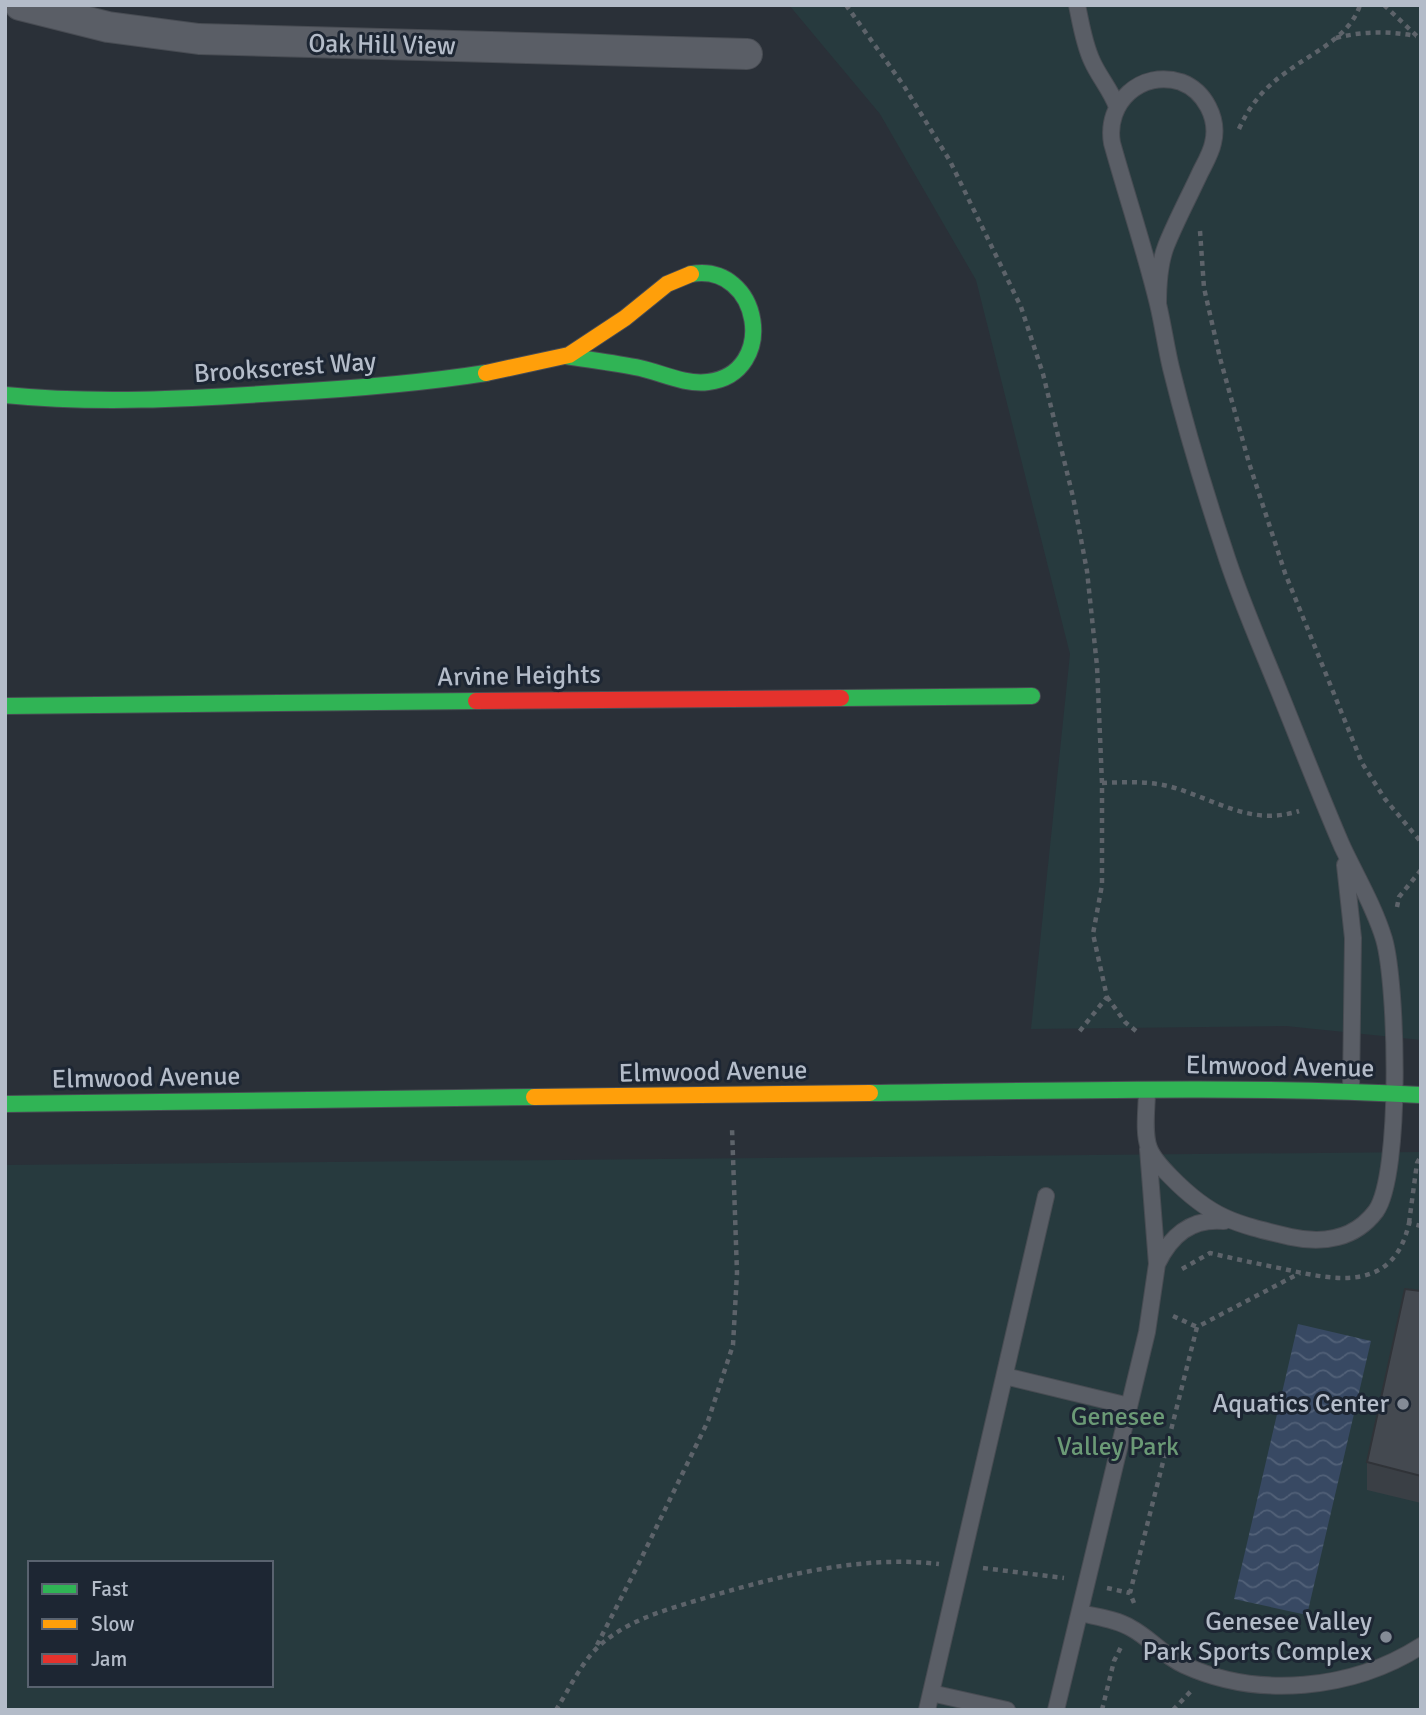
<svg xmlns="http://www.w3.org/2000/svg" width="1426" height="1715" viewBox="0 0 1426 1715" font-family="Signika,sans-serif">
  <defs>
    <pattern id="water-waves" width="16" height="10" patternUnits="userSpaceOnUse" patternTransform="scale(1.75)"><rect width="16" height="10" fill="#384963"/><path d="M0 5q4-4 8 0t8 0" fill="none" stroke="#526178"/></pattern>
  </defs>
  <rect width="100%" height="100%" fill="#2a3038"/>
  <path fill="#273a3e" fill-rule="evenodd" d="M 789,5 L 1421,5 L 1421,1040 L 1286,1026 L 1031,1029 L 1070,654 L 976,280 L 880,114 Z
    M 1421,1152 L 1421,1710 L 5,1710 L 5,1165 ZM 30,1563 L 271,1563 L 271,1685 L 30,1685 Z"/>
  <path fill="url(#water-waves)" d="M 1298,1324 L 1371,1341 L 1307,1615 L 1234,1599 Z"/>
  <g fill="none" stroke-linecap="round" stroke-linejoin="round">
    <g stroke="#484c53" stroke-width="18">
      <path id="lane" d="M 1077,5 C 1081,24 1084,44 1092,61 C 1099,77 1111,90 1117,107
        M 1345,865 L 1353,938 L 1351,1091
        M 1147,1090 C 1147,1108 1143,1132 1149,1148 C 1153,1159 1163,1169 1171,1177 C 1212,1219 1236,1224 1291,1237 C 1323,1244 1355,1239 1376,1211 C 1402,1174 1397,984 1384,939 C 1374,906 1356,876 1342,846 C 1320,795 1300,743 1279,691 C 1260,644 1239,597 1224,549 C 1204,489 1186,429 1171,368 C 1166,347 1163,325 1158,304 C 1145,250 1127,197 1112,143 C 1105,103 1141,69 1181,82 C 1205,91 1219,119 1213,143 C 1211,153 1205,163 1200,173 C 1189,197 1176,221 1166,246 C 1159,264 1158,284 1158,304
        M 1148,1149 L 1157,1264 C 1171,1235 1191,1218 1224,1221
        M 1005,1376 L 1129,1406
        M 1080,1613 C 1097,1617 1116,1619 1131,1628 C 1150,1638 1164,1656 1184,1665 C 1258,1699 1352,1690 1421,1646
        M 931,1693 L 1007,1710
        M 927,1710 L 1046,1196
        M 1056,1710 L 1147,1332 L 1157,1264"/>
    </g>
    <g stroke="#484c53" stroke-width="32">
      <path id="street" d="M 20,5 L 108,27 L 199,39 L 747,54"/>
    </g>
    <g stroke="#484c53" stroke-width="18">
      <path id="fast" d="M 566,356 C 591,360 616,363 640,368 C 662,373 685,385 708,382 C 779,373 761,262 691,274
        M 5,395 C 96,404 187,399 278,393 C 348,389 417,384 486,373
        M 841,698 L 1032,696
        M 5,706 L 476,701
        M 870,1093 C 1053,1091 1238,1085 1421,1095
        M 5,1104 L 534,1097"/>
    </g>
    <g stroke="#484c53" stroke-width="18">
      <path id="slow" d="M 486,373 L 569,355 L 625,318 L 667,284 L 691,274
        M 534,1097 L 870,1093"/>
    </g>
    <g stroke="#484c53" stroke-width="18">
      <path id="jam" d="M 476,701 L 841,698"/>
    </g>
    <path stroke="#5d636a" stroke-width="4.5" stroke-dasharray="5 5" stroke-linecap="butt" d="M 846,5 L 904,86 L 950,161 L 1021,307 L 1043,374 L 1073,497 L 1087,571 L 1097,666 L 1102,783 L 1102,885 L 1093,934 L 1107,997 L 1079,1032
      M 1384,5 L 1421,40
      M 1336,38 C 1363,31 1389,31 1416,36
      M 1239,129 C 1250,104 1266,86 1288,71 C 1313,52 1350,37 1360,5
      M 1200,231 L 1204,288 L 1220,358 L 1249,463 L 1285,573 L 1362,763 L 1385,799 L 1421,842
      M 1102,783 C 1124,782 1146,781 1168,786 C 1214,798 1249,827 1299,811
      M 1397,907 L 1399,897 L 1421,870
      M 1107,997 L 1125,1022 L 1136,1031
      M 1409,1223 L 1417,1163 L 1421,1156
      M 1182,1269 L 1210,1253 C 1235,1259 1259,1264 1284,1269 C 1337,1281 1394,1292 1409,1223 L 1421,1226
      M 1173,1316 L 1197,1327
      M 983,1568 L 1064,1578
      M 1107,1588 L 1130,1593
      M 1134,1603 L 1130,1593 L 1197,1327 L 1300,1273
      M 597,1645 L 638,1565 L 708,1421 L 733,1345 L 737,1273 L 732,1128
      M 556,1710 C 568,1691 582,1662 597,1648 C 627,1619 669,1609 708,1597 C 783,1575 861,1555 939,1564
      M 1102,1710 L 1114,1661 L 1121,1647
      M 1173,1710 L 1192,1690"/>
    <use href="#lane" stroke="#5a5e66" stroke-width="16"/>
    <use href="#street" stroke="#5a5e66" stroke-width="30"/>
    <use href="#fast" stroke="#30b455" stroke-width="16"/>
    <use href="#slow" stroke="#ff9f0a" stroke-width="16"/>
    <use href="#jam" stroke="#e5322d" stroke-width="16"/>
  </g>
  <path fill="#3a3f45" d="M 1421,1291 L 1421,1503 L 1367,1490 L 1367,1462 Z"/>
  <path fill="#444950" stroke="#303338" stroke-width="2" d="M 1405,1289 L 1421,1291 L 1421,1476 L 1367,1462 Z"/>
  <g fill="#848b96" stroke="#1d2633" stroke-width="2.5">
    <circle cx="1403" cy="1404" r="7"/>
    <circle cx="1386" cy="1637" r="7"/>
  </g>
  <g text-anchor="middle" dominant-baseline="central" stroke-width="6" stroke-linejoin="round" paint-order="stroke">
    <g font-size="26" fill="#b4bcc9" stroke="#1d2633">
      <text transform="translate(382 45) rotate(1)">Oak Hill View</text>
      <text transform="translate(285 368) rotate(-4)">Brookscrest Way</text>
      <text transform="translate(519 676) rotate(-1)">Arvine Heights</text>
      <text transform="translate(1280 1067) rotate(1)">Elmwood Avenue</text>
      <text transform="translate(713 1072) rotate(-1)">Elmwood Avenue</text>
      <text transform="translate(146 1078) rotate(-1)">Elmwood Avenue</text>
    </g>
    <g font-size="26" fill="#b4bcc9" stroke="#1d2633" text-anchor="end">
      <text x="1389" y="1404">Aquatics Center</text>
      <text x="1372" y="1622">Genesee Valley<tspan x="1372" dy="30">Park Sports Complex</tspan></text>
    </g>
    <g font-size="26" fill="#6b9a76" stroke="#1d2633">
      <text x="1118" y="1417">Genesee<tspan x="1118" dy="30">Valley Park</tspan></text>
    </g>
  </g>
  <rect width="1426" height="1715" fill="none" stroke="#b4bcc9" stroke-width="14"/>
  <rect x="28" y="1561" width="245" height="126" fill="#1d2633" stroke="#59626f" stroke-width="2"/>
  <rect x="42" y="1584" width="35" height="10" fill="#30b455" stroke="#59626f" stroke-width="2"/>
  <text x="91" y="1596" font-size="21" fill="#b4bcc9">Fast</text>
  <rect x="42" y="1619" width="35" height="10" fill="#ff9f0a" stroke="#59626f" stroke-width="2"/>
  <text x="91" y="1631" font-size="21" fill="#b4bcc9">Slow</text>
  <rect x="42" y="1654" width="35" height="10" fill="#e5322d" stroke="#59626f" stroke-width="2"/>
  <text x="91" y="1666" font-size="21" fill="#b4bcc9">Jam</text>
</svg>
